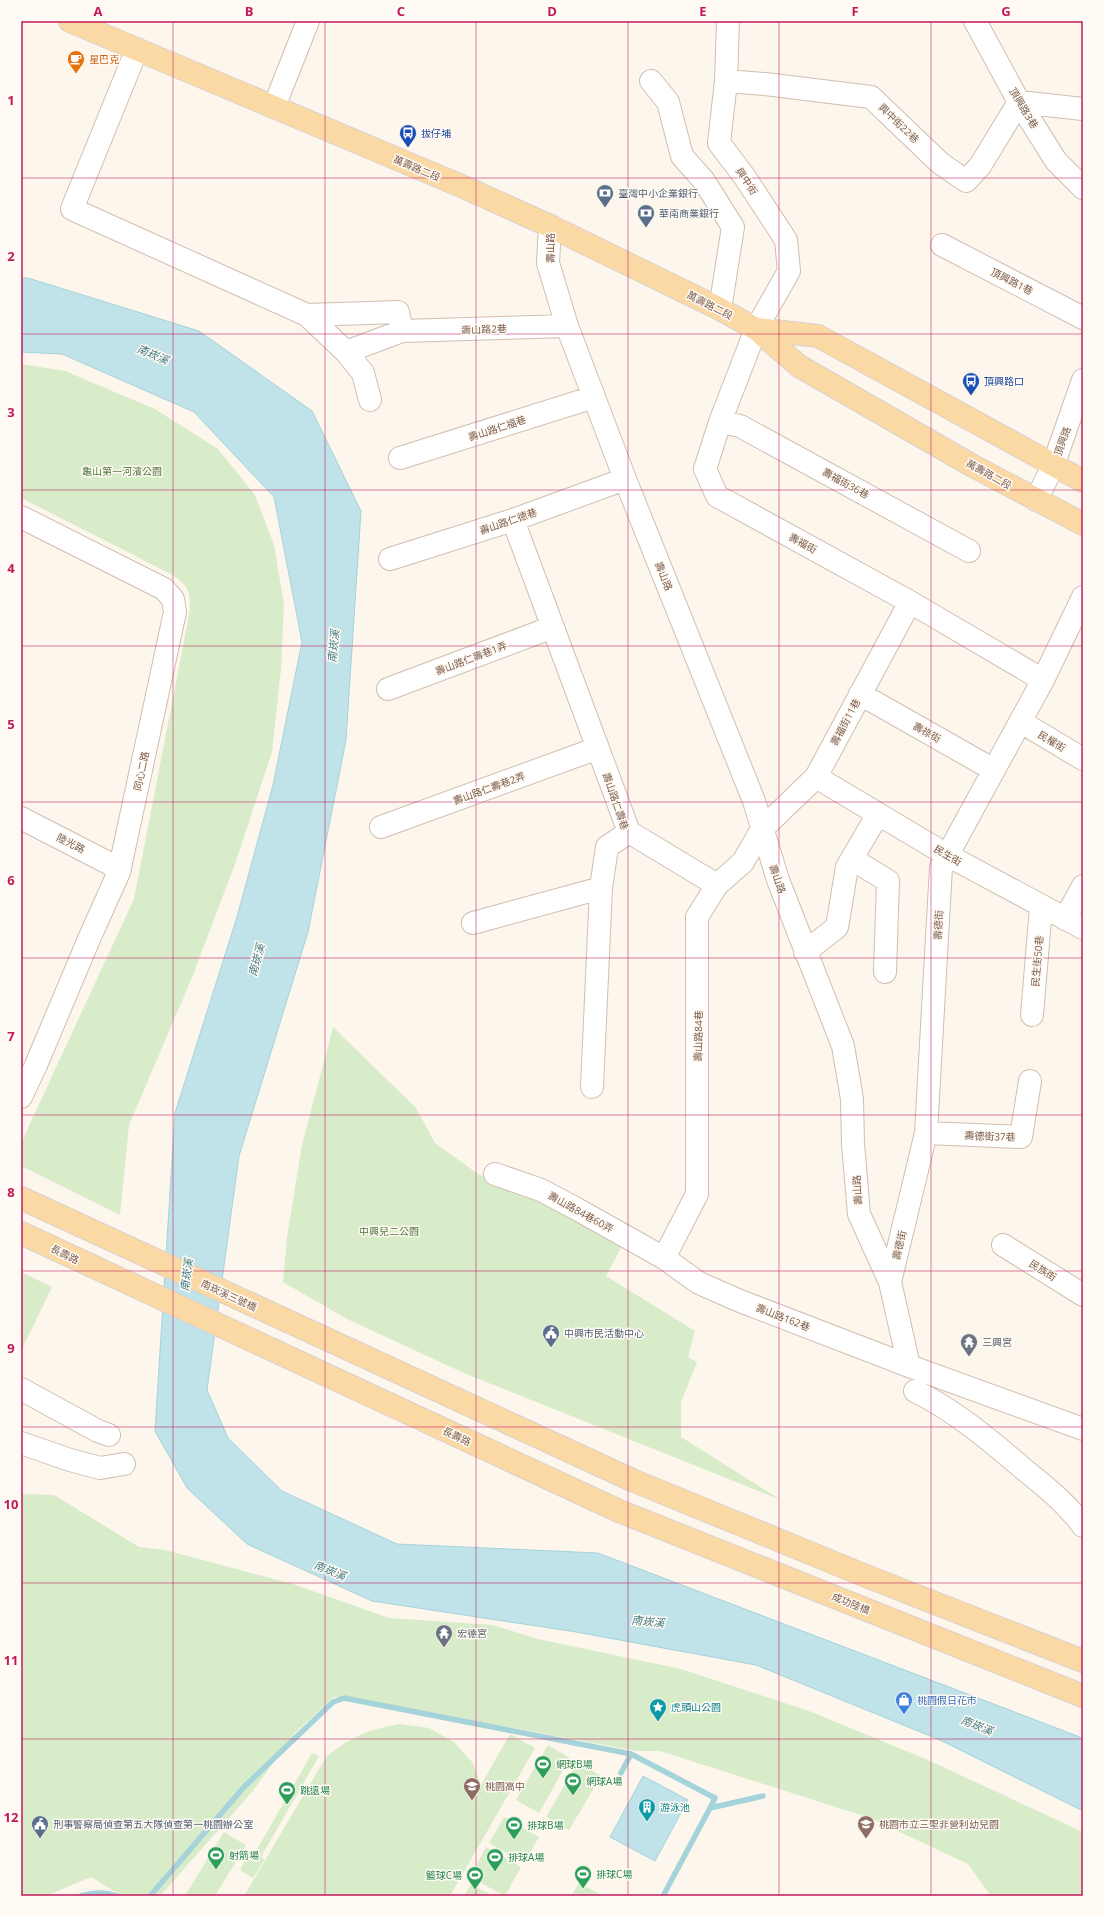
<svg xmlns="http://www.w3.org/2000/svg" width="1104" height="1917" viewBox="0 0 1104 1917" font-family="'Open Sans','Noto Sans TC',sans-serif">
  <rect width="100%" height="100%" fill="#fdf6ec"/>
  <path fill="#d8ecc9" d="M 21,364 L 65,371 L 155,409 L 218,449 L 255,495 L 274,545 L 284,604 L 281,669 L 272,752 L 235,864 L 193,975 L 129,1125 L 120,1215 L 21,1166 L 21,1143 L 134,899 L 190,610 C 190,589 187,584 169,573 L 21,498 Z
    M 333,1027 L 416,1108 L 435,1143 L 478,1174 L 557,1205 L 622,1246 L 606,1276 L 695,1331 L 688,1357 L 697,1362 L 681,1402 L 681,1437 L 781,1500 L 466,1374 L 347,1319 L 283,1282 L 287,1237 L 302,1145 Z
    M 21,1272 L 52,1287 L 21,1351 Z
    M 21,1494 L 54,1495 L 139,1547 L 165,1550 L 293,1584 L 389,1618 L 493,1625 L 538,1639 L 681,1669 L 809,1711 L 928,1760 L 1083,1832 L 1083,1896 L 991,1896 L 968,1864 L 870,1818 L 660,1751 L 636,1751 L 348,1697 L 334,1697 L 295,1733 L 252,1792 L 160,1896 L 122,1896 L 91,1877 L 46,1896 L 21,1896 Z
    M 400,1724 L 429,1728 L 454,1742 L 473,1763 L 481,1785 L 510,1734 L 535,1748 L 450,1896 L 244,1896 L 326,1757 C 353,1736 366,1730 400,1724 Z
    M 548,1745 L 570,1758 L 539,1813 L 516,1800 Z
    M 312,1753 L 319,1756 L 261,1857 L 265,1859 L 253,1878 L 240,1870 L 250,1851 L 255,1853 Z
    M 578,1762 L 601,1776 L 569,1830 L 546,1817 Z
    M 504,1817 L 539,1837 L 524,1863 L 489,1843 Z
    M 224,1832 L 246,1845 L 215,1896 L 190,1896 L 186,1894 Z
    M 486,1847 L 521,1867 L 505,1896 L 470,1877 Z
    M 579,1883 L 603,1896 L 571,1896 Z
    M 471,1884 L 493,1896 L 464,1896 Z"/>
  <path fill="#bfe3e8" stroke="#a5d3da" d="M 21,278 L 28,278 L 199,331 L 312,411 L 361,511 L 346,740 L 308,932 L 239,1156 L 207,1390 L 228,1438 L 282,1491 L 397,1544 L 598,1553 L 1080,1737 L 1083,1739 L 1083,1811 L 940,1740 L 756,1665 L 576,1632 L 372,1601 L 247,1544 L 187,1488 L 155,1431 L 175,1113 L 237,917 L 273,785 L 302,642 L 274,497 L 194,412 L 62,354 L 21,352 Z
    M 643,1776 L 688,1800 L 655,1861 L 610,1837 Z"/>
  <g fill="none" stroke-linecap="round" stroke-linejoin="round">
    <path stroke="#a5d3da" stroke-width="5.5" d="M 621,1773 L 631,1754
      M 81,1896 C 94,1892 105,1892 117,1896
      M 150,1896 L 244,1787 L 333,1702 L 344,1698 L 631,1754 L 715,1798 L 710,1808 L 763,1796
      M 663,1896 L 710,1808"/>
    <g stroke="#d1beb0" stroke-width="24">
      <path id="minor" d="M 728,21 L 726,81 L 719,143 L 744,176 L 786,240 L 789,271 L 756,329 L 720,422 L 705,469 L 717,496 L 910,602 L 1043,680
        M 975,21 L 1019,102 L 1056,161 L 1083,188
        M 137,49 L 72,209 L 307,315 L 398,312 L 402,331 L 346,352
        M 651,81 L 668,102 L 682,156 L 704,181 L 733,227 L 720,309
        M 726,81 L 765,84 L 871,97 L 940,163 L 966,181 L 980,166 L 1019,102 L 1083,109
        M 274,107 L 308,21
        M 550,226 L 548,263 L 567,326 L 625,479 L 754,801 L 778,880 L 843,1046 L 852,1099 L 853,1144 L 859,1214 L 890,1282 L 909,1366
        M 942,245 L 1083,318
        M 307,315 L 346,352 L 363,373 L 370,400
        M 402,331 L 567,326
        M 720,422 L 740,426 L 969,551
        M 400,458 L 594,397
        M 1036,500 L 1053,466 L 1083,380
        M 21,517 L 164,589 L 173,599 L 175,612 L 119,872 L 89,939 L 36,1065 L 21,1097
        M 513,520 L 629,832 L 607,847 L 601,888 L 592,1087
        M 390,559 L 513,520 L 625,479
        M 388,689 L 553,627
        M 860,694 L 994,770
        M 1021,722 L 1083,759
        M 816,777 L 947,855 L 1083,928
        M 21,818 L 120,869
        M 381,827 L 598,748
        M 629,832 L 717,885
        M 852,859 L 888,881 L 885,972
        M 1065,919 L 1083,886
        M 473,923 L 601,888
        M 805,952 L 837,927 L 847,867 L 878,814
        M 1032,1015 L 1041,907
        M 926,1133 L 1021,1137 L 1030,1081
        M 495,1174 L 541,1190 L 575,1208 L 664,1258 L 699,1283 L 740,1301 L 909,1366 L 1083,1429
        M 1003,1245 L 1083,1295
        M 664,1258 L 697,1194 L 697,917 L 717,885 L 743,862 L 762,829 L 816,777 L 910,602
        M 890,1282 L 926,1133 L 941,867 L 1043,680 L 1083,597
        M 21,1389 L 98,1431 L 109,1435
        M 915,1391 C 956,1411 992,1442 1026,1471 C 1047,1488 1067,1504 1083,1526
        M 21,1443 L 70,1460 L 100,1468 L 124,1464"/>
    </g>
    <g stroke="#dad1cd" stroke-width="24">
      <path id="major" d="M 70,21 L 466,188 L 550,226 L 720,309 L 756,329 L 799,366 L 973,466 L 1083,524
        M 756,329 L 818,336 L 1083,481
        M 21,1198 L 632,1480 L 866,1576 L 1083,1661
        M 21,1233 L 619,1511 L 1083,1696"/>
    </g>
    <use href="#minor" stroke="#fff" stroke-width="22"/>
    <use href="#major" stroke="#fbd9a5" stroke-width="22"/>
  </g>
  <path fill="none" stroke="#c2185b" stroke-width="1" stroke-opacity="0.55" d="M 173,21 L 173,1896M 325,21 L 325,1896M 476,21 L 476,1896M 628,21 L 628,1896M 779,21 L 779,1896M 931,21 L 931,1896M 21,178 L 1083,178M 21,334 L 1083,334M 21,490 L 1083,490M 21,646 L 1083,646M 21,802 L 1083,802M 21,958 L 1083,958M 21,1115 L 1083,1115M 21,1271 L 1083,1271M 21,1427 L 1083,1427M 21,1583 L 1083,1583M 21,1739 L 1083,1739"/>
  <defs>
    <g id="cafe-pin" transform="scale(0.9)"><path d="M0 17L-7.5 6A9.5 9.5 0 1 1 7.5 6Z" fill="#e8710a" stroke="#fffaf3"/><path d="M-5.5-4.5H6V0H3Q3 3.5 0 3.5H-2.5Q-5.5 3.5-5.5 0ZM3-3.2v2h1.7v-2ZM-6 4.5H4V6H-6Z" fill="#fff"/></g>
    <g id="bus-pin" transform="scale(0.9)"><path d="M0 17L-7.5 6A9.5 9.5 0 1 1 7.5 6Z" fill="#1a4fb4" stroke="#fffaf3"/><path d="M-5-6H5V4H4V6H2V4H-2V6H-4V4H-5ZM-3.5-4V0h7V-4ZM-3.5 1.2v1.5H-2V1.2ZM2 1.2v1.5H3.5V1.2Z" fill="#fff"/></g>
    <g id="bank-pin" transform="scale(0.9)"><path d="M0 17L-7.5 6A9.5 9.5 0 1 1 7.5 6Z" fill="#5c6f8a" stroke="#fffaf3"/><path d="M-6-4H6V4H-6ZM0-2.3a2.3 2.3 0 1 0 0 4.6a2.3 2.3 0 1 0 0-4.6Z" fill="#fff"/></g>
    <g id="civic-pin" transform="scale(0.9)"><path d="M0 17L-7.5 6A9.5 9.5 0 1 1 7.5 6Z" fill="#5c6f8a" stroke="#fffaf3"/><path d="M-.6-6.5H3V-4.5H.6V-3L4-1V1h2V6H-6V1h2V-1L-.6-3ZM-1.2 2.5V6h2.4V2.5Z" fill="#fff"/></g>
    <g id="temple-pin" transform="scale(0.9)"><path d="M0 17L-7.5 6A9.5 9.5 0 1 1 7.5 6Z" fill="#6b7280" stroke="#fffaf3"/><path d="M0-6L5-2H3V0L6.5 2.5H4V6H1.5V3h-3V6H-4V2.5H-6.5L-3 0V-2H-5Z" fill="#fff"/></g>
    <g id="shop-pin" transform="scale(0.9)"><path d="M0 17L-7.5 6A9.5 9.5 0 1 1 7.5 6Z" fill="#3f7fe0" stroke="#fffaf3"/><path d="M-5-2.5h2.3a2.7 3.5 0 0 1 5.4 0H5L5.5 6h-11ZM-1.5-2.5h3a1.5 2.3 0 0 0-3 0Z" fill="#fff"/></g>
    <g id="sight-pin" transform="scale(0.9)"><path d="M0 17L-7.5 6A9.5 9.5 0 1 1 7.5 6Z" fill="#0f9aa8" stroke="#fffaf3"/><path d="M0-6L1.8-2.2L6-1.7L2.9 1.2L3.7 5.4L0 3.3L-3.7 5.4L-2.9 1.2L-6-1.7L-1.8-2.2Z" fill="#fff"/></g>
    <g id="stadium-pin" transform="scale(0.9)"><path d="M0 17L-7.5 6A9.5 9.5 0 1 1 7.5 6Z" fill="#2e9e5b" stroke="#fffaf3"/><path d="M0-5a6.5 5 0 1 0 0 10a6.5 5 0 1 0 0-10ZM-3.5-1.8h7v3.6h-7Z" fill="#fff"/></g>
    <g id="school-pin" transform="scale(0.9)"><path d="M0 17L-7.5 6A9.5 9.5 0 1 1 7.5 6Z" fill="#8d6e63" stroke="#fffaf3"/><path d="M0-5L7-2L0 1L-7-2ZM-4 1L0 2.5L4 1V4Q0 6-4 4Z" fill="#fff"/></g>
    <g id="building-pin" transform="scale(0.9)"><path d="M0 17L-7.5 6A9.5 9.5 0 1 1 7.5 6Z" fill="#0f9aa8" stroke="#fffaf3"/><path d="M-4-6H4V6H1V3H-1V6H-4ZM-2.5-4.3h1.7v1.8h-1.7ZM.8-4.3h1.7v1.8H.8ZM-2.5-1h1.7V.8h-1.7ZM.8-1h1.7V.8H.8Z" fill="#fff"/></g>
  </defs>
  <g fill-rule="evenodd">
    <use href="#cafe-pin" x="76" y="59"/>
    <use href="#bus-pin" x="408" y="133"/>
    <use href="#bank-pin" x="605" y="193"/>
    <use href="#bank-pin" x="646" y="213"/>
    <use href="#bus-pin" x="971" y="381"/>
    <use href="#civic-pin" x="551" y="1333"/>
    <use href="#temple-pin" x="969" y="1342"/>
    <use href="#temple-pin" x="444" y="1633"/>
    <use href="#shop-pin" x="904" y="1700"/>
    <use href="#sight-pin" x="658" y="1707"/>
    <use href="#stadium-pin" x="543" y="1764"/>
    <use href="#stadium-pin" x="573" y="1781"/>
    <use href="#school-pin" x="472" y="1786"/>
    <use href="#stadium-pin" x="287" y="1790"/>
    <use href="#building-pin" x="647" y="1807"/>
    <use href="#civic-pin" x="40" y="1824"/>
    <use href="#school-pin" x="866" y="1824"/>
    <use href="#stadium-pin" x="514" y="1825"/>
    <use href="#stadium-pin" x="216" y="1855"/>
    <use href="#stadium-pin" x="495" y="1857"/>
    <use href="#stadium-pin" x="583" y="1874"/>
    <use href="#stadium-pin" x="475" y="1875"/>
  </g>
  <g text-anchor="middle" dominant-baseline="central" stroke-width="3" stroke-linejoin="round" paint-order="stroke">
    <g font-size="10" fill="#c56008" stroke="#fffaf3" text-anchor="start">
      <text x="89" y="59">星巴克</text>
    </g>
    <g font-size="10" fill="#7a5c4d" stroke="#fffaf3">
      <text transform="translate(1024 108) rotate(59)">頂興路3巷</text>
      <text transform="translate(899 123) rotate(44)">興中街22巷</text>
      <text transform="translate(417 168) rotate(23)">萬壽路二段</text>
      <text transform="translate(747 181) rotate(56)">興中街</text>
      <text transform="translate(550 248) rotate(-90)">壽山路</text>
      <text transform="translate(1012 281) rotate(27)">頂興路1巷</text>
      <text transform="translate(710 305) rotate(27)">萬壽路二段</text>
      <text transform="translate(484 329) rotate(-2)">壽山路2巷</text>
      <text transform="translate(497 428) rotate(-18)">壽山路仁福巷</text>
      <text transform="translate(1062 441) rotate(-70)">頂興路</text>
      <text transform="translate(989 474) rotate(29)">萬壽路二段</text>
      <text transform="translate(846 483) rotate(29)">壽福街36巷</text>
      <text transform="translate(508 521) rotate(-19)">壽山路仁德巷</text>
      <text transform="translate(803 543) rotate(29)">壽福街</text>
      <text transform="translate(664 576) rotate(68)">壽山路</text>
      <text transform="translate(471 658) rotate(-21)">壽山路仁壽巷1弄</text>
      <text transform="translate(845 722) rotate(-62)">壽福街11巷</text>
      <text transform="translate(927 732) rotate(29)">壽祿街</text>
      <text transform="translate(1052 741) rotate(31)">民權街</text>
      <text transform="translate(141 771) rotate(-78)">同心二路</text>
      <text transform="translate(489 788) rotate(-20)">壽山路仁壽巷2弄</text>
      <text transform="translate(616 801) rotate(71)">壽山路仁壽巷</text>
      <text transform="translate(71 843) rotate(27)">陸光路</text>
      <text transform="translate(948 855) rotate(30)">民生街</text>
      <text transform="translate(778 879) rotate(71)">壽山路</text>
      <text transform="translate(938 925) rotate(-87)">壽德街</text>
      <text transform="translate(1037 961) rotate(-85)">民生街50巷</text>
      <text transform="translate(698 1036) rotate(-89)">壽山路84巷</text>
      <text transform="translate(990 1136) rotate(2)">壽德街37巷</text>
      <text transform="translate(857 1190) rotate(-94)">壽山路</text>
      <text transform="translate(581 1212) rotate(29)">壽山路84巷60弄</text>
      <text transform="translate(899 1245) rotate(-77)">壽德街</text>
      <text transform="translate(65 1254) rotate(26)">長壽路</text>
      <text transform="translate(1043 1270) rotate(32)">民族街</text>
      <text transform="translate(229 1295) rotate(25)">南崁溪三號橋</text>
      <text transform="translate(783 1317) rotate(21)">壽山路162巷</text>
      <text transform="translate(457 1436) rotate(25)">長壽路</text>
      <text transform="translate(851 1603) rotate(22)">成功陸橋</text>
    </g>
    <g font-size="10" fill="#164399" stroke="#fffaf3" text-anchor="start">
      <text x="421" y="133">拔仔埔</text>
      <text x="984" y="381">頂興路口</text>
    </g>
    <g font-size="10" fill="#4e5e75" stroke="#fffaf3" text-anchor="start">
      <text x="618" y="193">臺灣中小企業銀行</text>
      <text x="659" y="213">華南商業銀行</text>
      <text x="564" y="1333">中興市民活動中心</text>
      <text x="53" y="1824">刑事警察局偵查第五大隊偵查第一桃園辦公室</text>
    </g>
    <g font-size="10" fill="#537a41" stroke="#fffaf3">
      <text x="122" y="471">龜山第一河濱公園</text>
      <text x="389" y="1231">中興兒二公園</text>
    </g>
    <g font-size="10" fill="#5b616d" stroke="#fffaf3" text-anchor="start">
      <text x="982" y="1342">三興宮</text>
      <text x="457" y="1633">宏德宮</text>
    </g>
    <g font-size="10" fill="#366cbe" stroke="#fffaf3" text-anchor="start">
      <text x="917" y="1700">桃園假日花市</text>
    </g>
    <g font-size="10" fill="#0d838f" stroke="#fffaf3" text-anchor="start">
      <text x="671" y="1707">虎頭山公園</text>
      <text x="660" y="1807">游泳池</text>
    </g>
    <g font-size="10" fill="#27864d" stroke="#fffaf3" text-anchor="start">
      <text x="556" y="1764">網球B場</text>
      <text x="586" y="1781">網球A場</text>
      <text x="300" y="1790">跳遠場</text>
      <text x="527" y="1825">排球B場</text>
      <text x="229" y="1855">射箭場</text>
      <text x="508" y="1857">排球A場</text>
      <text x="596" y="1874">排球C場</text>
      <text x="462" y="1875" text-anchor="end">籃球C場</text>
    </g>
    <g font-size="10" fill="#785e54" stroke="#fffaf3" text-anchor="start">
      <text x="485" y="1786">桃園高中</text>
      <text x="879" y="1824">桃園市立三聖非營利幼兒園</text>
    </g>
    <g font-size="11" font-style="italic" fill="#437c86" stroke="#fffaf3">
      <text transform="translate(153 354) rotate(23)">南崁溪</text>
      <text transform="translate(333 646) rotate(-84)">南崁溪</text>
      <text transform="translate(256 960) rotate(-75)">南崁溪</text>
      <text transform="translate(186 1275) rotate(-82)">南崁溪</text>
      <text transform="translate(330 1570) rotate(22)">南崁溪</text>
      <text transform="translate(648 1621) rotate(6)">南崁溪</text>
      <text transform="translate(977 1725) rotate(22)">南崁溪</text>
    </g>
  </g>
  <rect width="1104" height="1917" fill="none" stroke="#fffaf3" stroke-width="44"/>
  <rect x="22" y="22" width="1060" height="1873" fill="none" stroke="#c2185b" stroke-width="1.5"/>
  <g font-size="13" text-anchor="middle" font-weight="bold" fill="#c2185b">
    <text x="98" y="16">A</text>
    <text x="249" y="16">B</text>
    <text x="401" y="16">C</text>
    <text x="552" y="16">D</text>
    <text x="703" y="16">E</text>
    <text x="855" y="16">F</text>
    <text x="1006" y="16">G</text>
    <text x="11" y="105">1</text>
    <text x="11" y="261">2</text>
    <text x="11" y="417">3</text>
    <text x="11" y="573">4</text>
    <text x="11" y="729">5</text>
    <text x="11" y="885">6</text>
    <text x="11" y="1041">7</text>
    <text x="11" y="1197">8</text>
    <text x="11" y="1353">9</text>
    <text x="11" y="1509">10</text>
    <text x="11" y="1665">11</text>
    <text x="11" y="1822">12</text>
  </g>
</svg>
